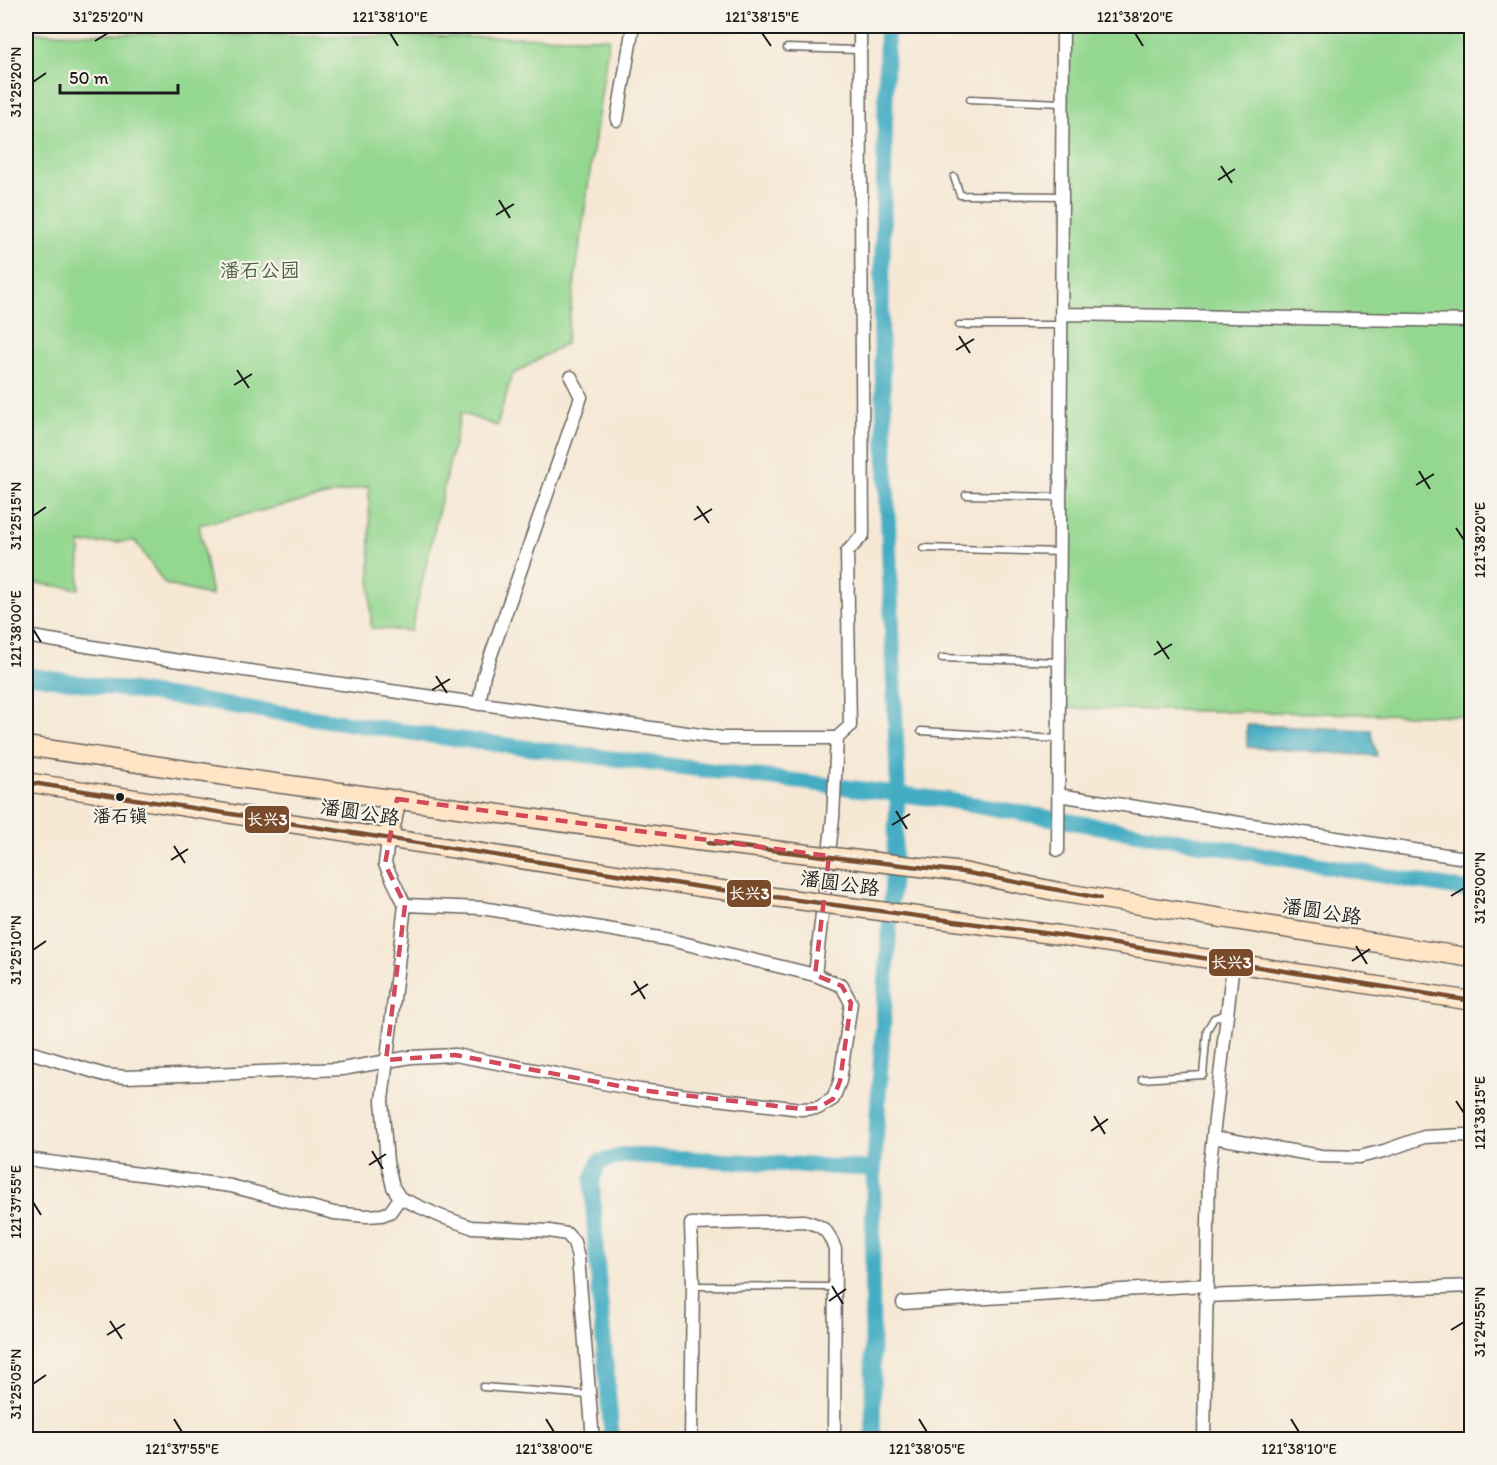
<svg xmlns="http://www.w3.org/2000/svg" width="1497" height="1465" viewBox="0 0 1497 1465" font-family="Itim,'LXGW WenKai TC',sans-serif">
  <rect width="100%" height="100%" fill="#f7f3e8"/>
  <filter id="ink" filterUnits="userSpaceOnUse"><feTurbulence type="fractalNoise" baseFrequency=".0167" numOctaves="2"/><feDisplacementMap in="SourceGraphic" scale="12" xChannelSelector="R" yChannelSelector="G"/><feConvolveMatrix kernelMatrix="1 2 1 2 8 2 1 2 1" color-interpolation-filters="sRGB"/></filter>
  <filter id="wash" filterUnits="userSpaceOnUse"><feTurbulence type="fractalNoise" baseFrequency=".008" numOctaves="4" result="noise"/><feDisplacementMap in="SourceGraphic" scale="24" xChannelSelector="R" yChannelSelector="G"/><feGaussianBlur stdDeviation="1.35" result="paint"/><feColorMatrix in="noise" values="0 0 0 0 0 0 0 0 0 0 0 0 0 0 0 0 0 1.4 0 .05"/><feComposite in="paint" operator="in"/></filter>
  <g filter="url(#wash)">
    <rect width="100%" height="100%" fill="#f6e8d5"/>
    <path fill="#94d790" stroke="#587a56" stroke-width="1.5" d="M 1067,26 L 1471,26 L 1471,716 L 1062,708 Z
      M 26,33 L 609,38 L 566,343 L 512,375 L 497,426 L 461,413 L 411,631 L 371,628 L 369,486 L 199,525 L 212,596 L 165,584 L 135,541 L 80,544 L 79,589 L 26,582 Z"/>
    <path fill="#44adc3" stroke="#306470" stroke-width="1.5" d="M 1247,725 L 1371,730 L 1377,756 L 1247,747 Z"/>
    <g fill="none" stroke-linecap="round" stroke-linejoin="round">
      <path stroke="#44adc3" stroke-width="16" d="M 26,675 L 441,737 L 947,800 L 1472,891
        M 612,1440 L 596,1252 L 592,1180 L 599,1162 L 625,1155 L 874,1169
        M 873,1440 L 872,1282 L 874,1169 L 898,793 L 881,329 L 887,26"/>
    </g>
  </g>
  <g filter="url(#ink)">
    <g fill="none" stroke-linecap="round" stroke-linejoin="round">
      <g stroke="#68635d" stroke-width="9">
        <path id="service" d="M 787,48 L 859,50
          M 970,99 L 1062,103
          M 954,177 L 960,195 L 1063,196
          M 959,325 L 1061,325
          M 966,495 L 1061,497
          M 923,548 L 1061,552
          M 942,658 L 1060,662
          M 921,731 L 1059,739
          M 1142,1079 L 1203,1075 L 1207,1030 L 1214,1018 L 1227,1014
          M 693,1286 L 835,1287
          M 483,1387 L 589,1395"/>
      </g>
      <g stroke="#68635d" stroke-width="15">
        <path id="minor" d="M 617,120 L 633,26
          M 1063,314 L 1472,321
          M 26,636 L 166,659 L 722,738 L 837,738 L 850,726 L 847,552 L 863,535 L 860,26
          M 479,704 L 484,675 L 581,397 L 571,377
          M 1058,795 L 1472,859
          M 388,840 L 385,864 L 405,905 L 482,908 L 666,939 L 815,975 L 833,818 L 837,738
          M 1058,850 L 1063,26
          M 405,905 L 382,1101 L 387,1162 L 393,1187 L 400,1198 L 440,1216 L 471,1227 L 549,1231 L 567,1234 L 574,1242 L 578,1258 L 593,1440
          M 26,1051 L 105,1075 L 126,1077 L 342,1069 L 411,1057 L 455,1055 L 640,1090 L 801,1109 L 818,1108 L 833,1099 L 840,1081 L 851,1003 L 842,986 L 815,975
          M 1213,1137 L 1321,1156 L 1359,1157 L 1384,1151 L 1424,1137 L 1465,1135 L 1472,1138
          M 26,1159 L 231,1186 L 334,1213 L 366,1216 L 382,1215 L 390,1212 L 400,1198
          M 1205,1296 L 1472,1286
          M 903,1303 L 1206,1285
          M 691,1440 L 693,1286 L 691,1224 L 804,1221 C 824,1226 828,1230 835,1249 L 834,1440
          M 1204,1440 L 1209,1171 L 1233,963"/>
      </g>
      <g stroke="#68635d" stroke-width="21">
        <path id="secondary" d="M 26,746 L 239,778 L 697,841
          M 26,782 L 700,887
          M 388,840 L 397,799
          M 1059,892 L 1472,958
          M 1059,935 L 1472,1001"/>
      </g>
      <use href="#service" stroke="#fff" stroke-width="6"/>
      <use href="#minor" stroke="#fff" stroke-width="12"/>
      <use href="#secondary" stroke="#ffe4c6" stroke-width="18"/>
      <g stroke="#68635d" stroke-width="21" stroke-linecap="butt">
        <path id="secondary-bridge" d="M 697,841 L 963,872 L 1059,892
          M 700,887 L 1059,935"/>
      </g>
      <use href="#secondary-bridge" stroke="#ffe4c6" stroke-width="18"/>
      <g stroke="#f7f3e8" stroke-width="9">
        <path id="bus-1" d="M 26,782 L 700,887 L 1059,935 L 1472,1001
          M 708,843 L 963,872 L 1100,898"/>
      </g>
      <use href="#bus-1" stroke="#7a4b2a" stroke-width="4.5"/>
    </g>
  </g>
  <path fill="none" stroke="#d1495b" stroke-width="4.5" stroke-dasharray="12 8" stroke-linejoin="round" d="M 397,799 L 829,856 L 815,975 L 842,986 L 851,1003 L 840,1081 L 833,1099 L 818,1108 L 801,1109 L 640,1090 L 455,1055 L 386,1060 L 405,905 L 385,864 Z"/>
  <path fill="none" stroke="#1c1c1c" stroke-width="2" d="M 390,33 L 398,46M 762,33 L 771,46M 1135,33 L 1143,46M 95,41 L 108,33M 33,82 L 46,73M 1221,166 L 1232,183M 1218,180 L 1235,169M 499,200 L 510,218M 496,215 L 514,204M 959,336 L 970,353M 956,350 L 974,339M 237,370 L 249,388M 234,385 L 252,374M 1419,471 L 1430,489M 1416,485 L 1434,474M 697,506 L 709,523M 33,516 L 46,507M 694,520 L 712,509M 1456,528 L 1464,540M 33,629 L 41,642M 1157,641 L 1169,659M 1154,655 L 1172,644M 436,676 L 447,693M 432,690 L 450,679M 896,811 L 907,829M 892,825 L 910,814M 174,846 L 185,863M 171,860 L 188,849M 1451,896 L 1464,888M 1356,946 L 1367,964M 33,950 L 46,941M 1352,961 L 1370,949M 634,981 L 645,999M 631,995 L 648,984M 1456,1101 L 1464,1113M 1094,1116 L 1105,1134M 1091,1131 L 1108,1119M 372,1151 L 383,1169M 369,1165 L 386,1154M 33,1202 L 41,1215M 832,1286 L 843,1304M 829,1301 L 846,1289M 110,1321 L 122,1339M 1451,1330 L 1464,1322M 107,1335 L 125,1324M 33,1384 L 46,1375M 174,1419 L 182,1432M 546,1419 L 554,1432M 919,1419 L 927,1432M 1291,1419 L 1299,1432"/>
  <circle fill="#1c1c1c" stroke="#f7f3e8" stroke-width="2" cx="120" cy="797" r="5"/>
  <g text-anchor="middle" dominant-baseline="central" stroke-width="4.5" stroke-linejoin="round" paint-order="stroke">
    <g font-size="18" fill="#1c1c1c" stroke="#f7f3e8">
      <text x="120" y="816">潘石镇</text>
    </g>
    <g font-size="20" fill="#465d45" stroke="#f7f3e8">
      <text x="260" y="270">潘石公园</text>
    </g>
    <g font-size="20" fill="#1c1c1c" stroke="#f7f3e8">
      <text transform="translate(360 812) rotate(9)">潘圆公路</text>
      <text transform="translate(840 883) rotate(8)">潘圆公路</text>
      <text transform="translate(1322 911) rotate(9)">潘圆公路</text>
    </g>
  </g>
  <g stroke="#f7f3e8" stroke-width="2">
    <rect x="244" y="805" width="46" height="29" rx="6" fill="#7a4b2a"/>
    <rect x="726" y="879" width="46" height="29" rx="6" fill="#7a4b2a"/>
    <rect x="1208" y="948" width="46" height="29" rx="6" fill="#7a4b2a"/>
  </g>
  <g font-size="16" text-anchor="middle" font-weight="bold" fill="#fff">
    <text x="267" y="825">长兴3</text>
    <text x="749" y="899">长兴3</text>
    <text x="1231" y="968">长兴3</text>
  </g>
  <rect width="1497" height="1465" fill="none" stroke="#f7f3e8" stroke-width="66"/>
  <path d="M60 84v9h118v-9" fill="none" stroke="#1c1c1c" stroke-width="3"/>
  <text x="69" y="84" font-size="18" fill="#1c1c1c" stroke="#f7f3e8" stroke-width="4.5" paint-order="stroke">50 m</text>
  <rect x="33" y="33" width="1431" height="1399" fill="none" stroke="#1c1c1c" stroke-width="2"/>
  <g font-size="15" text-anchor="middle" fill="#1c1c1c">
    <text x="108" y="22">31°25'20"N</text>
    <text x="390" y="22">121°38'10"E</text>
    <text x="762" y="22">121°38'15"E</text>
    <text x="1135" y="22">121°38'20"E</text>
    <text transform="translate(16 82) rotate(-90)" y="5">31°25'20"N</text>
    <text transform="translate(16 516) rotate(-90)" y="5">31°25'15"N</text>
    <text transform="translate(1480 540) rotate(-90)" y="5">121°38'20"E</text>
    <text transform="translate(16 629) rotate(-90)" y="5">121°38'00"E</text>
    <text transform="translate(1480 888) rotate(-90)" y="5">31°25'00"N</text>
    <text transform="translate(16 950) rotate(-90)" y="5">31°25'10"N</text>
    <text transform="translate(1480 1113) rotate(-90)" y="5">121°38'15"E</text>
    <text transform="translate(16 1202) rotate(-90)" y="5">121°37'55"E</text>
    <text transform="translate(1480 1322) rotate(-90)" y="5">31°24'55"N</text>
    <text transform="translate(16 1384) rotate(-90)" y="5">31°25'05"N</text>
    <text x="182" y="1454">121°37'55"E</text>
    <text x="554" y="1454">121°38'00"E</text>
    <text x="927" y="1454">121°38'05"E</text>
    <text x="1299" y="1454">121°38'10"E</text>
  </g>
</svg>
